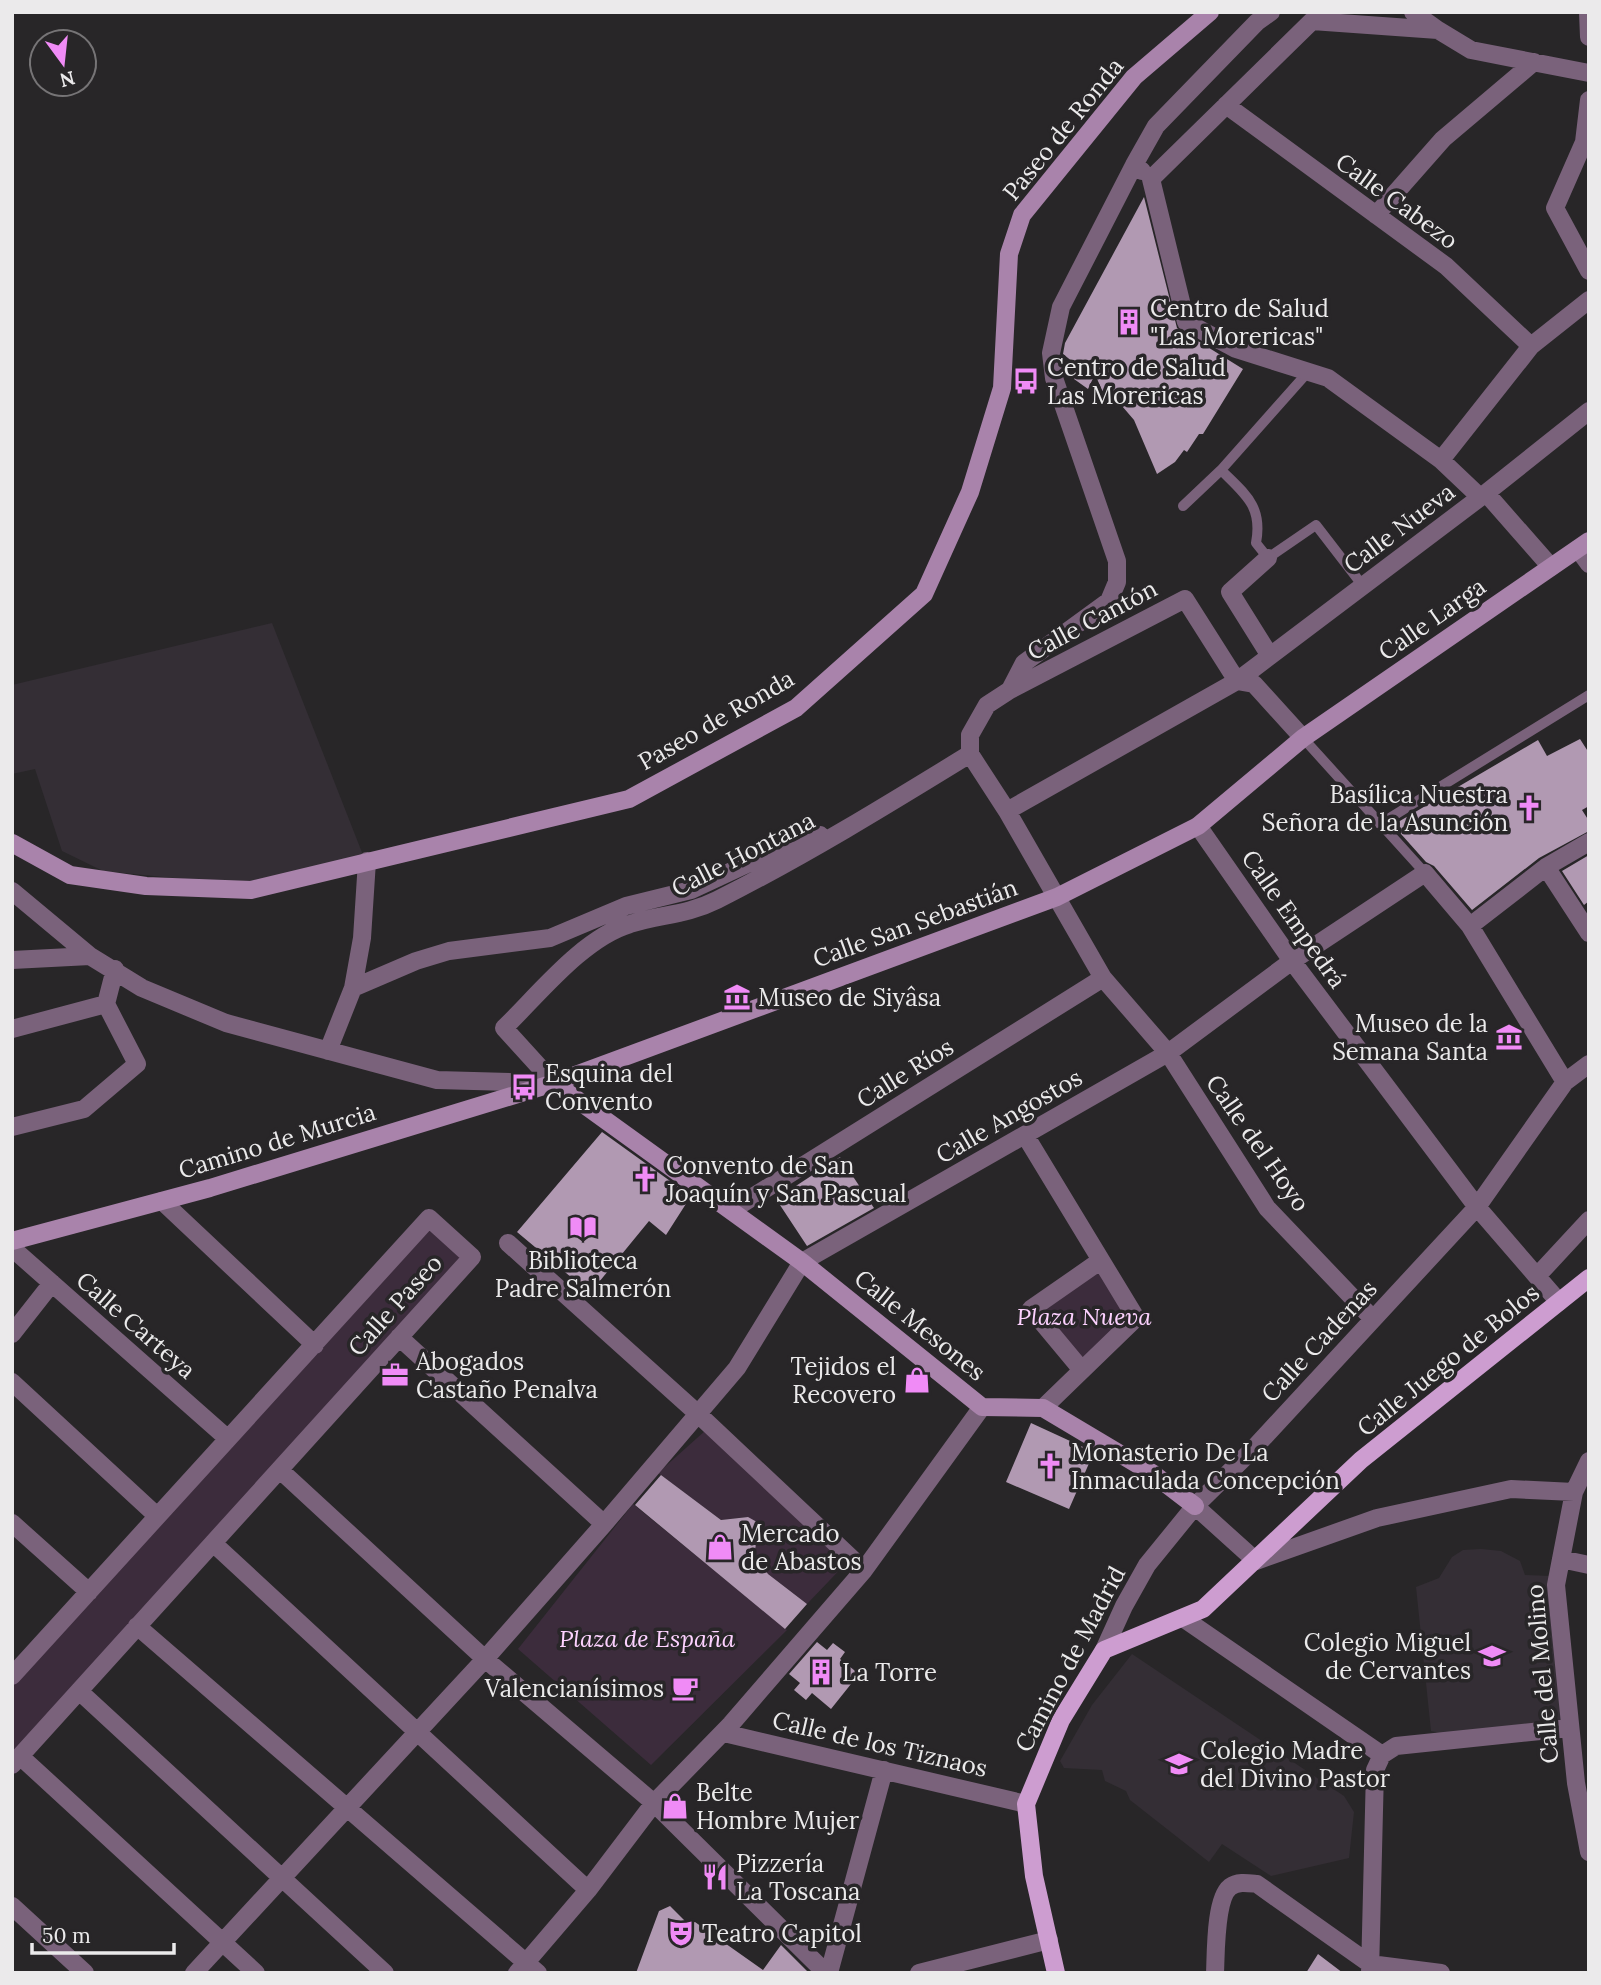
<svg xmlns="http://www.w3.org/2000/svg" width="1601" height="1985" viewBox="0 0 1601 1985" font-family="Lora,serif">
  <rect width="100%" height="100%" fill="#282628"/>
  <path fill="#342e35" d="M 272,623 L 363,855 L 245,885 L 103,871 L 62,851 L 35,769 L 12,774 L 12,685 Z
    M 1481,1549 L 1501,1551 L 1520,1561 L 1525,1575 L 1552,1576 L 1567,1724 L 1454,1736 L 1431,1731 L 1416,1587 L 1439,1578 L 1452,1557 L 1463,1550 Z
    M 1132,1654 L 1344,1796 L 1354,1812 L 1349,1858 L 1271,1876 L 1222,1844 L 1209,1862 L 1130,1800 L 1126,1791 L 1105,1781 L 1102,1770 L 1064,1768 L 1060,1761 L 1092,1705 Z"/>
  <path fill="#3c2c3c" d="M 429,1218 L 472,1257 L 12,1765 L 12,1676 Z
    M 1100,1261 L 1136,1318 L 1081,1369 L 1031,1309 Z
    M 706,1430 L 851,1558 L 807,1604 L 768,1574 L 754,1554 L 759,1531 L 757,1522 L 747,1517 L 721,1520 L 658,1473 Z
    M 633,1504 L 787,1630 L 651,1765 L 518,1649 Z"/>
  <path fill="#b199b2" d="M 1144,197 L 1177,328 L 1243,369 L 1203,434 L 1199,434 L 1187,452 L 1184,450 L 1175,462 L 1157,474 L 1134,420 L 1116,399 L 1107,402 L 1095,374 L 1088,389 L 1074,379 L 1068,373 L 1073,362 L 1063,354 L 1065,343 Z
    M 1580,739 L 1589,753 L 1589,806 L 1582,810 L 1589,821 L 1589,831 L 1539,858 L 1472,910 L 1434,866 L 1426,862 L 1393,825 L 1538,740 L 1547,756 Z
    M 1589,855 L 1589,901 L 1584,905 L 1562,871 Z
    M 602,1132 L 691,1196 L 666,1235 L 649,1221 L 590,1293 L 517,1232 Z
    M 840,1157 L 874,1208 L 807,1246 L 776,1199 Z
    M 1031,1423 L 1094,1452 L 1069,1509 L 1006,1482 Z
    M 661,1475 L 721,1520 L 748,1517 L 757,1522 L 759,1531 L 754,1554 L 768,1574 L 807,1604 L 785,1629 L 635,1505 Z
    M 817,1642 L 827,1650 L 833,1643 L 845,1652 L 840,1659 L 859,1674 L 831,1709 L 812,1693 L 806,1700 L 794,1690 L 800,1683 L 789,1674 Z
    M 670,1906 L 688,1924 L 695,1922 L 763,1970 L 781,1945 L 809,1973 L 636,1973 L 659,1911 Z
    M 1318,1954 L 1343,1973 L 1306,1973 Z"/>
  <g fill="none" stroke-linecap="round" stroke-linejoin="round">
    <path stroke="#7a627b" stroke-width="10" d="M 1308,372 L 1221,470 C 1245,494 1263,506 1256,543 L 1268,558 L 1316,525 L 1363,586
      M 1183,506 L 1221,470
      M 1303,738 L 1425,873
      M 1380,824 L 1589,695"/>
    <path stroke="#7a627b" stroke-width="18" d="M 1413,12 L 1438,30
      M 1588,12 L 1589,37
      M 1589,100 L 1584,142 L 1555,208 L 1589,271
      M 1226,105 L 1446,266 L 1531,346
      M 1142,171 L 1134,165 L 1156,126 L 1257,22 L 1271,12
      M 1151,179 L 1312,21 L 1438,30 L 1471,50 L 1589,73
      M 1151,179 L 1186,322 L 1236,349 L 1328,378 L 1441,460 L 1480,497
      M 1376,215 L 1443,139 L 1534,62
      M 1441,460 L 1531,346 L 1589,300
      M 1486,493 L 1551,567
      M 1578,549 L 1589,564
      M 1268,558 L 1230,592 L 1270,656
      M 1237,681 L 1254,684 L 1303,738
      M 1010,690 L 1185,599 L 1237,681
      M 970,754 L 1007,811 L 1103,978 L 1168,1053 L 1267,1208 L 1372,1318
      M 970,754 L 970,735 L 987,705 L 1010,690 L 1024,663 L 1109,601 L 1117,582 L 1117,561 L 1054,378 L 1051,353 L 1061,307 L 1134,165
      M 1007,811 L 1237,681 L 1486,493 L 1589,411
      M 1198,826 L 1292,961 L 1477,1207 L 1559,1302
      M 1546,867 L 1589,933
      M 12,891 L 90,956 L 142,988 L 226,1023 L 437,1080 L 547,1083
      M 1470,926 L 1546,867 L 1589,842
      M 12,960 L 90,956
      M 353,988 L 416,961 L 449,951 L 550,938 L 626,906 L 691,890 L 790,844 L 820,835
      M 12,1029 L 106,1004
      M 328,1051 L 353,988 L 362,938 L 367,861
      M 554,1083 L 504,1028 C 539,994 583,938 630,924 C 661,914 685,916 717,900 C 804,856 887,805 970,754
      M 12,1127 L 84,1109 L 137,1064 L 106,1004 L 115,969
      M 1025,1135 L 1136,1318 L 1043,1408
      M 162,1201 L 315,1345
      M 732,1210 L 1103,978
      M 508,1243 L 697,1413 L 864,1570
      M 12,1248 L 227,1438
      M 1538,1275 L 1589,1220
      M 12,1334 L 52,1283
      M 399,1337 L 604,1524
      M 1081,1369 L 1031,1309 L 1100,1261
      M 12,1382 L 156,1515
      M 1589,1461 L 1574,1492 L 1556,1585 L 1576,1783 L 1589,1852
      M 280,1470 L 485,1659 L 654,1803 L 826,1973
      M 1195,1506 L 1256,1561 L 1377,1518 L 1511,1489 L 1574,1492
      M 12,1523 L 89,1592
      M 213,1543 L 588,1890
      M 1561,1559 L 1589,1565
      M 1183,1618 L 1382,1755
      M 137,1626 L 538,1973
      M 1104,1650 L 1124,1606 L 1147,1565 L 1195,1506 L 1253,1449 L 1477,1207 L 1565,1082 L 1589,1064
      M 12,1676 L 429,1218 L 472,1257 L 12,1765
      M 79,1691 L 385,1973
      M 724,1733 L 1026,1804
      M 20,1756 L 256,1973
      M 12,1906 L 85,1973
      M 194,1973 L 485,1659 L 604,1524 L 737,1368 L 802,1262 L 1168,1053 L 1292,961 L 1425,873 L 1470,926 L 1565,1082
      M 517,1973 L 588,1890 L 654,1803 L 731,1724 L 864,1570 L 982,1407
      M 829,1973 L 884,1770
      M 919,1973 L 1049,1940
      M 1215,1973 C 1216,1953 1215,1899 1230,1887 C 1238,1881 1248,1883 1257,1884 L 1370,1964 L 1441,1973
      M 1370,1973 L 1375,1770 L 1382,1755 L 1396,1746 L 1570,1728"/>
    <path stroke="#a983ab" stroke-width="18" d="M 12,843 L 70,875 L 146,886 L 251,890 L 629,799 L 796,708 L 924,594 L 970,492 L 1002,388 L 1009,254 L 1022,215 L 1134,77 L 1210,12
      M 554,1083 L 802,1262 L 982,1407 L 1043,1408 L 1152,1473 L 1195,1506
      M 12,1241 L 210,1188 L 554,1083 L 1057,897 L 1198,826 L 1303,738 L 1589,541"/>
    <path stroke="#cd9dd0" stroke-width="18" d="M 1056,1973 L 1034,1876 L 1026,1804 L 1061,1720 L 1104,1650 L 1203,1609 L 1361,1460 L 1589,1278"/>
  </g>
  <defs>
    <g id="building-bare" transform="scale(2.1)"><path d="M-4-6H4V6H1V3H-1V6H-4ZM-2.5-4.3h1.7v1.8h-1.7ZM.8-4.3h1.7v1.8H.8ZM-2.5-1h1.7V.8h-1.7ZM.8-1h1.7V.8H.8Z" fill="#f08bf6" stroke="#282628" stroke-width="2.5" paint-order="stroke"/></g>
    <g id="bus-bare" transform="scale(2.1)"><path d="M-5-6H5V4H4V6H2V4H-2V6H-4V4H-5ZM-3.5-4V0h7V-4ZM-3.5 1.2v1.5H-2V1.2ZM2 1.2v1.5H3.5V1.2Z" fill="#f08bf6" stroke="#282628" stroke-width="2.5" paint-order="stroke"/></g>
    <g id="church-bare" transform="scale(2.1)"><path d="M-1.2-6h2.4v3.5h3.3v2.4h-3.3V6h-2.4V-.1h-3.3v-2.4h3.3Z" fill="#f08bf6" stroke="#282628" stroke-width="2.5" paint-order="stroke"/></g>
    <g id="museum-bare" transform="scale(2.1)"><path d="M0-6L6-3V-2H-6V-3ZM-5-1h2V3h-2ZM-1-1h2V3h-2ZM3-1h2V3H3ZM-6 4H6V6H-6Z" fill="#f08bf6" stroke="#282628" stroke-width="2.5" paint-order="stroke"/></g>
    <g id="library-bare" transform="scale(2.1)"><path d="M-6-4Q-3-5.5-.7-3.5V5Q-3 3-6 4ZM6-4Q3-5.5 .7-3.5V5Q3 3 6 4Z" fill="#f08bf6" stroke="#282628" stroke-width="2.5" paint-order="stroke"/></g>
    <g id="office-bare" transform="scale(2.1)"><path d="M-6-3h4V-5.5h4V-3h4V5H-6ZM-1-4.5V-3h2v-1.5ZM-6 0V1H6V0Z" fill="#f08bf6" stroke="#282628" stroke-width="2.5" paint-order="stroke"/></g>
    <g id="shop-bare" transform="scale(2.1)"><path d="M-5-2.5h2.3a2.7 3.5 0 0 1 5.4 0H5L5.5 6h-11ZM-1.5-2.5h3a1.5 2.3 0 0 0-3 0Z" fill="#f08bf6" stroke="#282628" stroke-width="2.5" paint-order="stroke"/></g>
    <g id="school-bare" transform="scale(2.1)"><path d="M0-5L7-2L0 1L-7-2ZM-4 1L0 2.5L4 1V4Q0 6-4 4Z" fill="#f08bf6" stroke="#282628" stroke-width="2.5" paint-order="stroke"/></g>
    <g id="cafe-bare" transform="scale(2.1)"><path d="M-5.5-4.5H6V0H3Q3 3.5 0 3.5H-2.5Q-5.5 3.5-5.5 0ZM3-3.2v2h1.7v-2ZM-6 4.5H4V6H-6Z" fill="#f08bf6" stroke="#282628" stroke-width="2.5" paint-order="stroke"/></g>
    <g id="restaurant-bare" transform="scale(2.1)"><path d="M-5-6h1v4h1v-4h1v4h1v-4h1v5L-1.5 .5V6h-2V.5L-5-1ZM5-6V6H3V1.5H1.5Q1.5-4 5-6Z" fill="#f08bf6" stroke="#282628" stroke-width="2.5" paint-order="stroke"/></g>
    <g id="theatre-bare" transform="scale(2.1)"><path d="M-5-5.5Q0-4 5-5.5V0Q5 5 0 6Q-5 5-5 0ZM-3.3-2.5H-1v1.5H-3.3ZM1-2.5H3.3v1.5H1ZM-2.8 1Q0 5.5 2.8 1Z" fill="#f08bf6" stroke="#282628" stroke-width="2.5" paint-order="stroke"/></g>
  </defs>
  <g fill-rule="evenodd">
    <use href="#building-bare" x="1129" y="322"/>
    <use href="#bus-bare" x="1026" y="381"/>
    <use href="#church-bare" x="1529" y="808"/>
    <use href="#museum-bare" x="737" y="997"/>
    <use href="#museum-bare" x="1509" y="1037"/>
    <use href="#bus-bare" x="524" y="1087"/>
    <use href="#church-bare" x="645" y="1179"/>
    <use href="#library-bare" x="583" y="1227"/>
    <use href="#office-bare" x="395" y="1375"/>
    <use href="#shop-bare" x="917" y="1380"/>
    <use href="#church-bare" x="1050" y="1466"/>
    <use href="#shop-bare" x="720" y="1547"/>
    <use href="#school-bare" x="1492" y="1656"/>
    <use href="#building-bare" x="821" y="1672"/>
    <use href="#cafe-bare" x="685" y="1688"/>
    <use href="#school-bare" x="1179" y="1764"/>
    <use href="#shop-bare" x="675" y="1806"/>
    <use href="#restaurant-bare" x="715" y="1877"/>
    <use href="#theatre-bare" x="681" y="1933"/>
  </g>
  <g text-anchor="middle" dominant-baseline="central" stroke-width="7" stroke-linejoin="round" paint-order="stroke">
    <g font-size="24" fill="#ebeaeb" stroke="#282628">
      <text transform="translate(1063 129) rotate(-51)">Paseo de Ronda</text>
      <text transform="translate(1397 201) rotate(36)">Calle Cabezo</text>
      <text transform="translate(1399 528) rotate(-37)">Calle Nueva</text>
      <text transform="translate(1432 619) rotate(-35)">Calle Larga</text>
      <text transform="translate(1092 620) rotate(-28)">Calle Cantón</text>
      <text transform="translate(716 720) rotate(-30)">Paseo de Ronda</text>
      <text transform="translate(743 854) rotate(-27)">Calle Hontana</text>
      <text transform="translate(1294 919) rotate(55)">Calle Empedrá</text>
      <text transform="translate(915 923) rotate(-20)">Calle San Sebastián</text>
      <text transform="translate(905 1073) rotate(-32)">Calle Ríos</text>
      <text transform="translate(1009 1116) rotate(-30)">Calle Angostos</text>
      <text transform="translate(277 1141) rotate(-17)">Camino de Murcia</text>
      <text transform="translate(1258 1143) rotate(55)">Calle del Hoyo</text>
      <text transform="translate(395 1305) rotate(-48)">Calle Paseo</text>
      <text transform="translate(136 1325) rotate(41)">Calle Carteya</text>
      <text transform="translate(920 1325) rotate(39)">Calle Mesones</text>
      <text transform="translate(1319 1341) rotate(-47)">Calle Cadenas</text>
      <text transform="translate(1448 1360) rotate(-39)">Calle Juego de Bolos</text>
      <text transform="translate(1070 1659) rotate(-62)">Camino de Madrid</text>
      <text transform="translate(1542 1674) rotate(-95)">Calle del Molino</text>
      <text transform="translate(880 1744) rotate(13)">Calle de los Tiznaos</text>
    </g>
    <g font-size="24" fill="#ebeaeb" stroke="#282628" text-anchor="start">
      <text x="1150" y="308">Centro de Salud<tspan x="1150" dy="28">"Las Morericas"</tspan></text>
      <text x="1047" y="367">Centro de Salud<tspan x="1047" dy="28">Las Morericas</tspan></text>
      <text x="1508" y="794" text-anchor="end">Basílica Nuestra<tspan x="1508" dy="28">Señora de la Asunción</tspan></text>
      <text x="758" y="997">Museo de Siyâsa</text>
      <text x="1488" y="1023" text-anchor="end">Museo de la<tspan x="1488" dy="28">Semana Santa</tspan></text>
      <text x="545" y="1073">Esquina del<tspan x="545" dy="28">Convento</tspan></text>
      <text x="666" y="1165">Convento de San<tspan x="666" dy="28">Joaquín y San Pascual</tspan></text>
      <text x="583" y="1260" text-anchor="middle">Biblioteca<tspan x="583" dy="28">Padre Salmerón</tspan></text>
      <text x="416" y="1361">Abogados<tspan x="416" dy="28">Castaño Penalva</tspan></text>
      <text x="896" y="1366" text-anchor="end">Tejidos el<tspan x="896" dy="28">Recovero</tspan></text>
      <text x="1071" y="1452">Monasterio De La<tspan x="1071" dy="28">Inmaculada Concepción</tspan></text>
      <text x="741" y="1533">Mercado<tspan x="741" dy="28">de Abastos</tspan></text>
      <text x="1471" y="1642" text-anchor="end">Colegio Miguel<tspan x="1471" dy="28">de Cervantes</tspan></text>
      <text x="842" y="1672">La Torre</text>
      <text x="664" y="1688" text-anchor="end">Valencianísimos</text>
      <text x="1200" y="1750">Colegio Madre<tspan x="1200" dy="28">del Divino Pastor</tspan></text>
      <text x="696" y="1792">Belte<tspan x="696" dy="28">Hombre Mujer</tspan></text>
      <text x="736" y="1863">Pizzería<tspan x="736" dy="28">La Toscana</tspan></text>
      <text x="702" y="1933">Teatro Capitol</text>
    </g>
    <g font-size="24" font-style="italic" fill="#fdd2ff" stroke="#282628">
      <text x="1084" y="1316">Plaza Nueva</text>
      <text x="647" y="1638">Plaza de España</text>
    </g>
  </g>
  <rect width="1601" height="1985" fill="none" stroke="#ebeaeb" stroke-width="28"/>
  <g transform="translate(63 63) rotate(165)"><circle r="33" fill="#282628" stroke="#767476" stroke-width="2"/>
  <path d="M0-5L12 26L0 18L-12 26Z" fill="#f08bf6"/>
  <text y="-10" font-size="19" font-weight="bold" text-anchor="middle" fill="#ebeaeb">N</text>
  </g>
  <path d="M32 1943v10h142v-10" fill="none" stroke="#ebeaeb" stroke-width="3.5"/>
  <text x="42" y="1943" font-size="21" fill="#ebeaeb" stroke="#282628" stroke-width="5" paint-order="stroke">50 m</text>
</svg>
